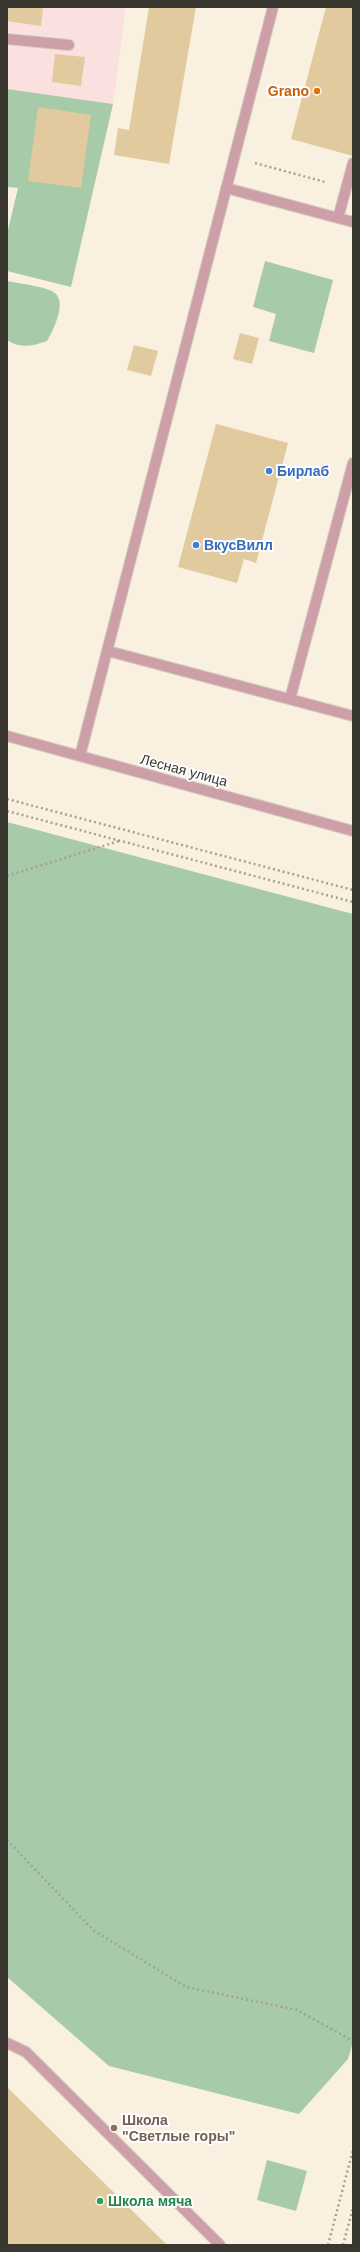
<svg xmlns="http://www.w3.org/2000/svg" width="360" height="2252" viewBox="0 0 360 2252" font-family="Helvetica,sans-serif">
  <rect width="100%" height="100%" fill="#f9f0e0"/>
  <path fill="#fbe0e0" d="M 7,7 L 126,7 L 113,104 L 7,89 Z"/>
  <path fill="#a7caa9" d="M 7,89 L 113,104 L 71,287 L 7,271 L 7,234 L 18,188 L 7,187 Z
    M 265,261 L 333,280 L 314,353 L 269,341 L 276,314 L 253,307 Z
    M 7,281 C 17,283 50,287 56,294 C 66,304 53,331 47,341 C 33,346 20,349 7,340 Z
    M 7,822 L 353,914 L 353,2042 L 348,2059 L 299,2114 L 109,2066 L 7,1977 Z
    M 267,2160 L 307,2171 L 296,2211 L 257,2200 Z"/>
  <path fill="#e2ca9f" d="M 7,7 L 43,7 L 41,26 L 7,21 Z
    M 149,7 L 196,7 L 169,164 L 114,155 L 118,128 L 129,130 Z
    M 326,7 L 353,7 L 353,156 L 291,139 Z
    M 55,54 L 85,57 L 81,86 L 52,82 Z
    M 38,107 L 91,115 L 81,188 L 28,181 Z
    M 240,333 L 259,338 L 252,364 L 233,359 Z
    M 134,345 L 158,351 L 151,376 L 127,370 Z
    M 216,424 L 288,443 L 256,563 L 244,559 L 237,583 L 178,567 Z
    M 7,2087 L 167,2245 L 7,2245 Z"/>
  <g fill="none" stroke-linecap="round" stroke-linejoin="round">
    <g stroke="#d3cbbd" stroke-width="12">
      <path id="minor" d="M 7,39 L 69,45
        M 226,188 L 353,222
        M 338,218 L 353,163
        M 108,651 L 353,716
        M 290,699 L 353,463
        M 7,736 L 353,831
        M 80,756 L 273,7
        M 7,2043 L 26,2052 L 220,2245"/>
    </g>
    <path stroke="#a7a094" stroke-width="2.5" stroke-dasharray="2 3" stroke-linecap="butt" d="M 255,163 L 325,182
      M 7,799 L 353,890
      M 7,811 L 353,902
      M 7,876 L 119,841
      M 7,1840 L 93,1930 L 186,1987 L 297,2010 L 353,2041
      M 328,2245 L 353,2150
      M 343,2245 L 353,2208"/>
    <use href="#minor" stroke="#cda0a9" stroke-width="10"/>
  </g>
  <circle fill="#e8710a" stroke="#fefefe" stroke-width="1.5" cx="317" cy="91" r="4"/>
  <g fill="#3f7fe0" stroke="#fefefe" stroke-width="1.5">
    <circle cx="269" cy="471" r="4"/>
    <circle cx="196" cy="545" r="4"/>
  </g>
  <circle fill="#8d6e63" stroke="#fefefe" stroke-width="1.5" cx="114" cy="2128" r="4"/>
  <circle fill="#2e9e5b" stroke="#fefefe" stroke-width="1.5" cx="100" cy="2201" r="4"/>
  <g text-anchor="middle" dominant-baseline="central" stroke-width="4" stroke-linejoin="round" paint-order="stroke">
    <g font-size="14" font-weight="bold" fill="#c56008" stroke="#fefefe" text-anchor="end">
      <text x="309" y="91">Grano</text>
    </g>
    <g font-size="14" font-weight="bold" fill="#366cbe" stroke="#fefefe" text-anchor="start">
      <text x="277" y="471">Бирлаб</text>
      <text x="204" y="545">ВкусВилл</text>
    </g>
    <g font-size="14" fill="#3a3630" stroke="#fefefe">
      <text transform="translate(184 770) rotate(15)">Лесная улица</text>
    </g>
    <g font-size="14" font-weight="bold" fill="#785e54" stroke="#fefefe" text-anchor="start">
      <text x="122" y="2120">Школа<tspan x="122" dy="16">"Светлые горы"</tspan></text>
    </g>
    <g font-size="14" font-weight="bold" fill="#27864d" stroke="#fefefe" text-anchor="start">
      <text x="108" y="2201">Школа мяча</text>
    </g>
  </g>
  <rect width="360" height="2252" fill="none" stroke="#3a3630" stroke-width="16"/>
</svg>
